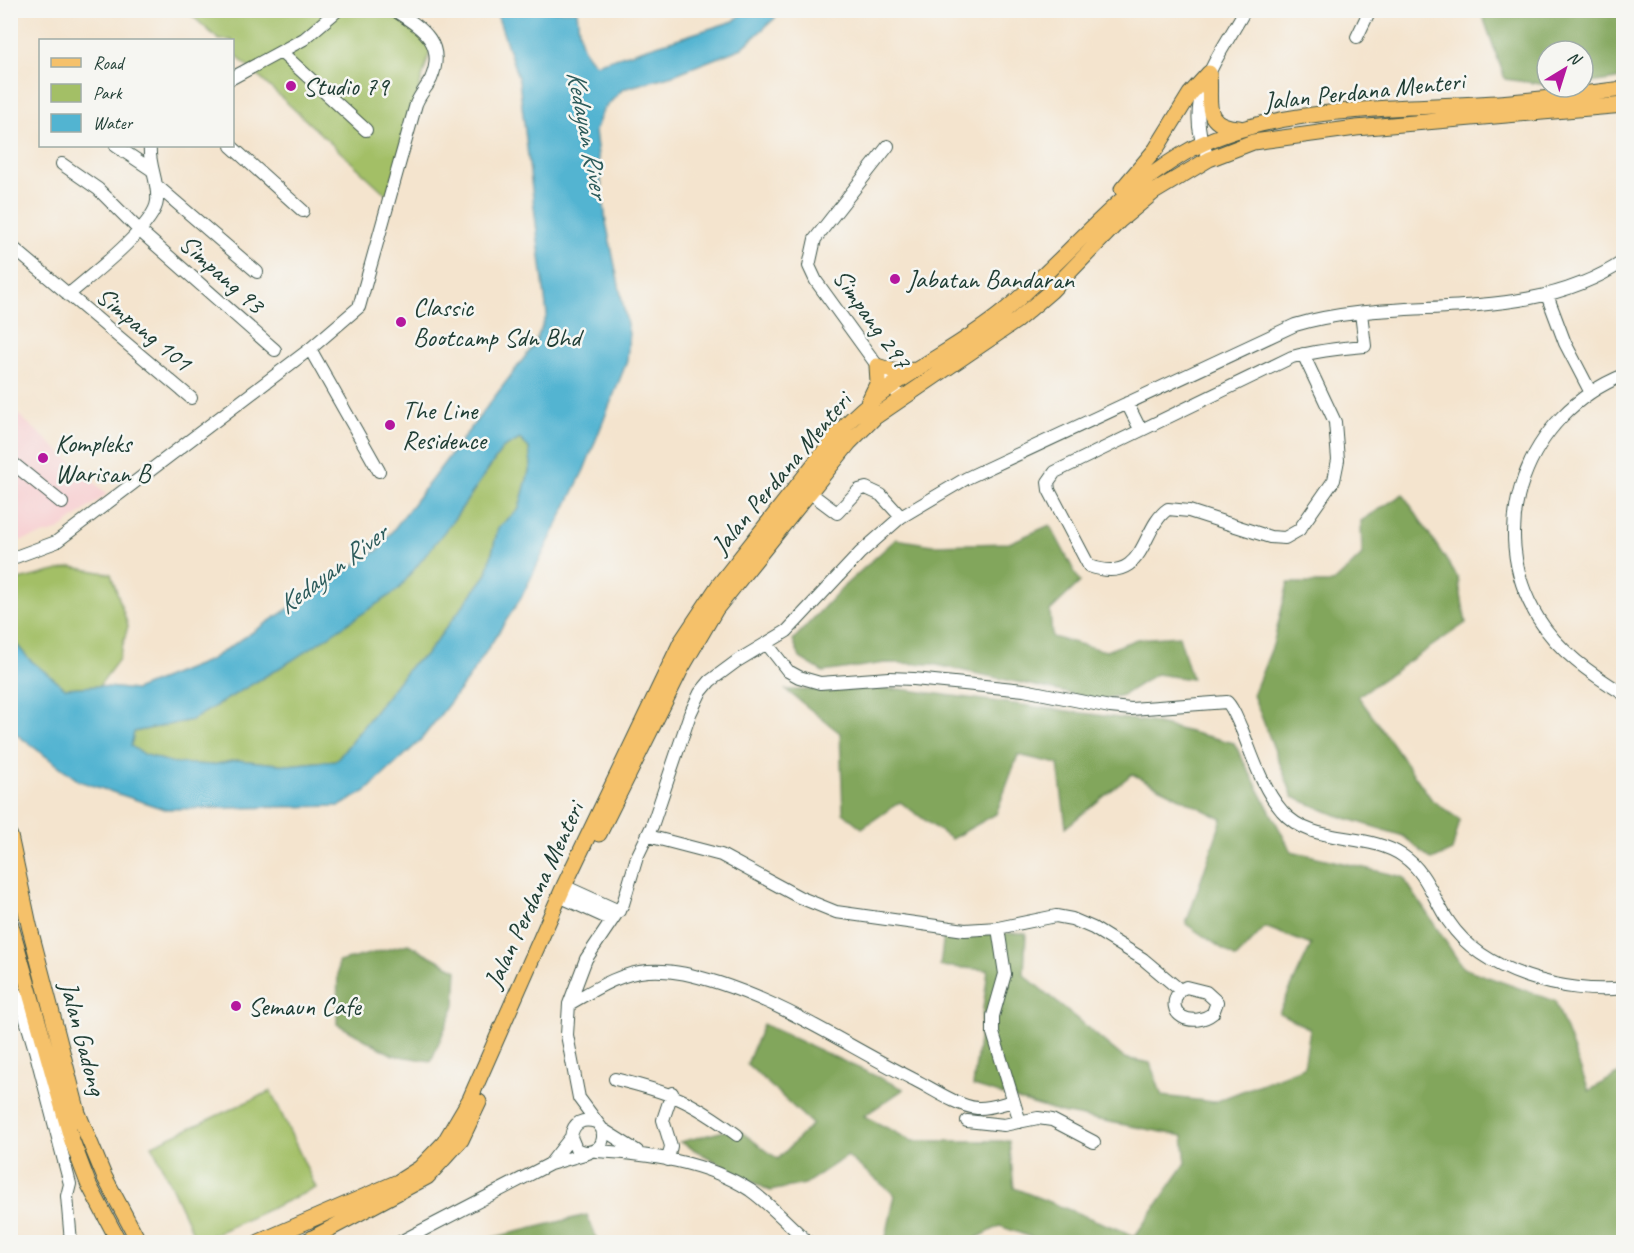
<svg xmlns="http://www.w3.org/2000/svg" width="1634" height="1253" viewBox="0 0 1634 1253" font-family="Caveat,sans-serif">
  <rect width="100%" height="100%" fill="#f6f6f2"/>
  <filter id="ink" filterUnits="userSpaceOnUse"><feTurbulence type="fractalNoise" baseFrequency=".0167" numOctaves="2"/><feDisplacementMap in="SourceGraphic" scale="12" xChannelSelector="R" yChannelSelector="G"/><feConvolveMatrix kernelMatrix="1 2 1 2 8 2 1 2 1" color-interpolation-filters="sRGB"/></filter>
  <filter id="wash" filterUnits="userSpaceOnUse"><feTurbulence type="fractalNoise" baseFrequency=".008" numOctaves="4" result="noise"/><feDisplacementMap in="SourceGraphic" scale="24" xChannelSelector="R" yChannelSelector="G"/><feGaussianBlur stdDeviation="1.35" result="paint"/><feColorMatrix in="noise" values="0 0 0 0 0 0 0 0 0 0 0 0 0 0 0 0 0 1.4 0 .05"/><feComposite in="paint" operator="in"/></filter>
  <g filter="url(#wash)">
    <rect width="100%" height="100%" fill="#f4e4ce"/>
    <path fill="#f7cfd1" d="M 11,408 L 107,494 L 57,531 L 11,543 Z"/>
    <path fill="#a3bf66" stroke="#617e4d" stroke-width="1.5" d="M 187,11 L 393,11 L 434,37 L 388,196 L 233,53 L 232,40 L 219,40 Z
      M 520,439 L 529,448 L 531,464 L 519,509 L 498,528 L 487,574 L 425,656 L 412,664 L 337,760 L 288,765 L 237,760 L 212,765 L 173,763 L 143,754 L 131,746 L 133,732 L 192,720 L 291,661 L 455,518 L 502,449 Z
      M 72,567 L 111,574 L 128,626 L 119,659 L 99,686 L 65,688 L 29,659 L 11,638 L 10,582 Z
      M 271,1091 L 316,1188 L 197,1242 L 152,1145 Z"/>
    <path fill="#82a65b" stroke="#507248" stroke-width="1.5" d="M 1481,11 L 1623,11 L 1623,78 L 1583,84 L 1583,51 L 1547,51 L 1547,85 L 1505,79 Z
      M 1403,494 L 1458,578 L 1466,623 L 1358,696 L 1432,800 L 1460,820 L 1452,851 L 1432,860 L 1403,836 L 1336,815 L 1293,797 L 1253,695 L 1273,645 L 1288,583 L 1333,583 L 1362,555 L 1361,521 Z
      M 1050,525 L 1080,582 L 1050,611 L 1052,637 L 1106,651 L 1137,639 L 1179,636 L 1192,679 L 1156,674 L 1123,695 L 1100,700 L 932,664 L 885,663 L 823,672 L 800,658 L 793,640 L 843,587 L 896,539 L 933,545 L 1009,543 Z
      M 900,689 L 1150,722 L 1234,743 L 1291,851 L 1403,877 L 1463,968 L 1555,1001 L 1589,1091 L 1623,1071 L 1623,1242 L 1044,1242 L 1000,1226 L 969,1242 L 885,1242 L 895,1195 L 847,1156 L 805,1184 L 770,1191 L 680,1142 L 736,1128 L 778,1159 L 812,1124 L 747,1064 L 763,1024 L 904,1089 L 864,1116 L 912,1141 L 1009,1141 L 1014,1188 L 1135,1236 L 1186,1163 L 1183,1136 L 1062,1113 L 973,1086 L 988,970 L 940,966 L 944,934 L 1026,933 L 1024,975 L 1124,1058 L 1150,1063 L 1162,1096 L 1214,1102 L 1304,1067 L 1310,1029 L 1279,1013 L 1311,945 L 1265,927 L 1236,958 L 1186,924 L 1222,819 L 1132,774 L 1066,827 L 1058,764 L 1018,755 L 996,814 L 951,839 L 900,802 L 862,828 L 843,813 L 840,733 L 786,690 Z
      M 408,944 L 457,970 L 455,1005 L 431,1061 L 393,1055 L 337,1024 L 338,962 Z
      M 587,1215 L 598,1242 L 474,1242 Z"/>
    <path fill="#52b4d1" stroke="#387882" stroke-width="1.5" fill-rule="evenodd" d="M 496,11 L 577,11 C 579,31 579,51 596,64 L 734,21 L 744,11 L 777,11 L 775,18 L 742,48 L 673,75 L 623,89 L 603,110 L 595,131 L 606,222 L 629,334 L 627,361 L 584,470 L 521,598 L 468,679 L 420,741 L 366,791 L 340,806 L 164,809 L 79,781 L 11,730 L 11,638 L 29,659 L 65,688 L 99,686 L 135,690 L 210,660 L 378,550 L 534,345 L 547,315 L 519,81 ZM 520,439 L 529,448 L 531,464 L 519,509 L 498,528 L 487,574 L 425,656 L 412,664 L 337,760 L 288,765 L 237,760 L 212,765 L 173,763 L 143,754 L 131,746 L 134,732 L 192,720 L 291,661 L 398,590 L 455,518 L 502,449 Z"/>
  </g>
  <g filter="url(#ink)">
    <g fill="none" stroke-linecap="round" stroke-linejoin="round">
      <g stroke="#3f564b" stroke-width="14">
        <path id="minor" d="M 1357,37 L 1370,10
          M 282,53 L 366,130
          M 232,78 L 304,39 L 338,10
          M 116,146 L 152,170
          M 231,146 L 303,211
          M 888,146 L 815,239 L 809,266 L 816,281 L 897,393
          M 1206,152 C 1182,98 1220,56 1245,10
          M 62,164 L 98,189 L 140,231 L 275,350
          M 156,185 L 257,272
          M 10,245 L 191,398
          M 68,295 C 89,277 155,226 157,201 C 159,182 148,164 150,146
          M 1547,295 L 1565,343 L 1590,391
          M 310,349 L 379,471
          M 1303,354 L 1335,422 L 1338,460 L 1334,480 L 1299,530 L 1285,538 L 1270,537 L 1189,511 L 1168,509 C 1140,528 1147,586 1089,566 L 1049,490 L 1048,482 L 1055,472 L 1292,357 C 1316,351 1341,348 1365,346 L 1361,313
          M 1624,375 C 1527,414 1483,528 1538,618 C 1558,651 1591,674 1624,694
          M 1127,403 L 1140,429
          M 10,461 L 62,503
          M 809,492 L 837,513 L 859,490 L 866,488 L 881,495 L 901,517
          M 10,559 L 56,542 L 310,349 L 359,307 L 416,104 C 420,94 427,87 431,79 C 447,42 420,27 394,10
          M 767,644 L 788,671 L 799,677 L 820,683 L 889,678 L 914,679 L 1024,690 L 1110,707 L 1131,709 L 1227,702 C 1234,709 1237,720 1242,730 C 1253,757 1262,788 1282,811 C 1311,846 1367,831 1403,856 C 1427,872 1433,899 1449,922 C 1482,972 1566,995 1624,988
          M 648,836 L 721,855 L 799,897 L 836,912 L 965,930 L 998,928 L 1056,916 L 1072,919 L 1093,928 L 1143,959 L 1180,990
          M 564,886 L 619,911
          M 559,896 L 612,920
          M 998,928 L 1005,974 L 993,1016 L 993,1033 L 1020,1122
          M 10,983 L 20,1000 L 35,1050 L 70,1184 L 67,1196 L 71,1242
          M 1186,987 L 1206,992 L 1217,1002 L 1213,1013 C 1193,1029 1162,1015 1180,990 Z
          M 569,1004 C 594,990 619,973 648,971 C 673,969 696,976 719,983 C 790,1006 849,1047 915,1080 C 933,1089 957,1106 977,1108 C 989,1109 1001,1104 1013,1101
          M 615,1079 C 672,1093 690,1100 737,1135
          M 967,1121 L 1004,1125 L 1038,1118 L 1052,1120 L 1094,1142
          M 596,1122 C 583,1118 573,1122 571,1137 L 576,1149 C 592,1157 607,1147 602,1129 L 579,1098 L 567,1035 L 569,1004 L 586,959 L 623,904 L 637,857 L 652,826 L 690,714 L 700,693 L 710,681 L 737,661 L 787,631 L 860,553 L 901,517 L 967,478 L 1295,325 C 1402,293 1525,328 1624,261
          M 602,1129 L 637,1151
          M 596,1151 C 648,1154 705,1161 750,1190 C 771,1205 789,1225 808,1242
          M 668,1160 L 671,1146 L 663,1120 L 672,1093
          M 550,1164 L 571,1137
          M 400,1242 L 550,1164 L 588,1153"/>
      </g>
      <g stroke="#3f564b" stroke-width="17">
        <path id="major" d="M 1209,73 C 1212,102 1200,125 1239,128
          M 1122,189 L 1156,149 L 1190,94 L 1209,73
          M 877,366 L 896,372 L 915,370
          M 868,403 L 878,382 L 877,366
          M 599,834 L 681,669 L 716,609 L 849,443 L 875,417 L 1016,321 L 1051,291 L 1119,221 L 1154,192 L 1209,159 L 1253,142 L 1356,128 L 1624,105
          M 10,836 L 29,925 L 78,1113 L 104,1176 L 139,1242
          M 10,922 L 71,1138 L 88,1183 L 119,1242
          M 259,1242 L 398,1182 L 420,1168 L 444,1143 L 470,1099 L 564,886 L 681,642 L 719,585 L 842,429 C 887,379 952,354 1003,312 C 1065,261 1114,195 1183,154 C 1269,102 1412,110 1511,102 C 1549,99 1586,93 1624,89
          M 305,1242 L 427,1177 L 461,1140 L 479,1102"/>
      </g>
      <use href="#minor" stroke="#fff" stroke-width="12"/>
      <use href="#major" stroke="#f5c16b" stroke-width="15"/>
    </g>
  </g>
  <g fill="#b5179e" stroke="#f6f6f2" stroke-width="2">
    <circle cx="291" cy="86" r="6"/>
    <circle cx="895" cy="279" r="6"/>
    <circle cx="401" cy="322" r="6"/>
    <circle cx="390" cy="425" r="6"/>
    <circle cx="43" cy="458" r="6"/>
    <circle cx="236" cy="1006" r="6"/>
  </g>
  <g text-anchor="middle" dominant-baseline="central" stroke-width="5" stroke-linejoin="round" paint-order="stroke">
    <g font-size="26" fill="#1f3d34" stroke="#f6f6f2" text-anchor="start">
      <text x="303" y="86">Studio 79</text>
      <text x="907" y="279">Jabatan Bandaran</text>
      <text x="413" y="307">Classic<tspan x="413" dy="30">Bootcamp Sdn Bhd</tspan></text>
      <text x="402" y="410">The Line<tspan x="402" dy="30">Residence</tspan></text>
      <text x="55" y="443">Kompleks<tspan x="55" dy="30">Warisan B</tspan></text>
      <text x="248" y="1006">Semaun Cafe</text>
    </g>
    <g font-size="26" fill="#1f3d34" stroke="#f6f6f2">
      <text transform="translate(1364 91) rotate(-6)">Jalan Perdana Menteri</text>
      <text transform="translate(222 274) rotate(42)">Simpang 93</text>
      <text transform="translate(872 319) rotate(55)">Simpang 297</text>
      <text transform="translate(144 329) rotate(40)">Simpang 101</text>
      <text transform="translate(781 473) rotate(-50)">Jalan Perdana Menteri</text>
      <text transform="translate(534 895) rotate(-65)">Jalan Perdana Menteri</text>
      <text transform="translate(83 1038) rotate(75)">Jalan Gadong</text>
    </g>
    <g font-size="27" font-style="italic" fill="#2c5b5b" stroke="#f6f6f2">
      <text transform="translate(588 134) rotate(79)">Kedayan River</text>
      <text transform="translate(332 569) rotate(-37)">Kedayan River</text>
    </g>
  </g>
  <rect width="1634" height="1253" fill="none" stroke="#f6f6f2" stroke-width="36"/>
  <rect x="39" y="39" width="195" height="108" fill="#f6f6f2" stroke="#a0aca6" stroke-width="1.5"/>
  <rect x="51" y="58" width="30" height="9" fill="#f5c16b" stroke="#a0aca6" stroke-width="1.5"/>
  <text x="93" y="69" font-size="18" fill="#1f3d34">Road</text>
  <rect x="51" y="84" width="30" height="18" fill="#a3bf66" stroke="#a0aca6" stroke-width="1.5"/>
  <text x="93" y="99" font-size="18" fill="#1f3d34">Park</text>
  <rect x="51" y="114" width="30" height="18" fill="#52b4d1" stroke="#a0aca6" stroke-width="1.5"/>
  <text x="93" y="129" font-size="18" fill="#1f3d34">Water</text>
  <g transform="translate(1565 69) rotate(38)"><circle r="28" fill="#f6f6f2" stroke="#a0aca6" stroke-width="1.5"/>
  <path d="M0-4.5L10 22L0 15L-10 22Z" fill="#b5179e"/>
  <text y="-9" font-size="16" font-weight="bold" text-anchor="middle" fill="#1f3d34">N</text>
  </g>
</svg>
